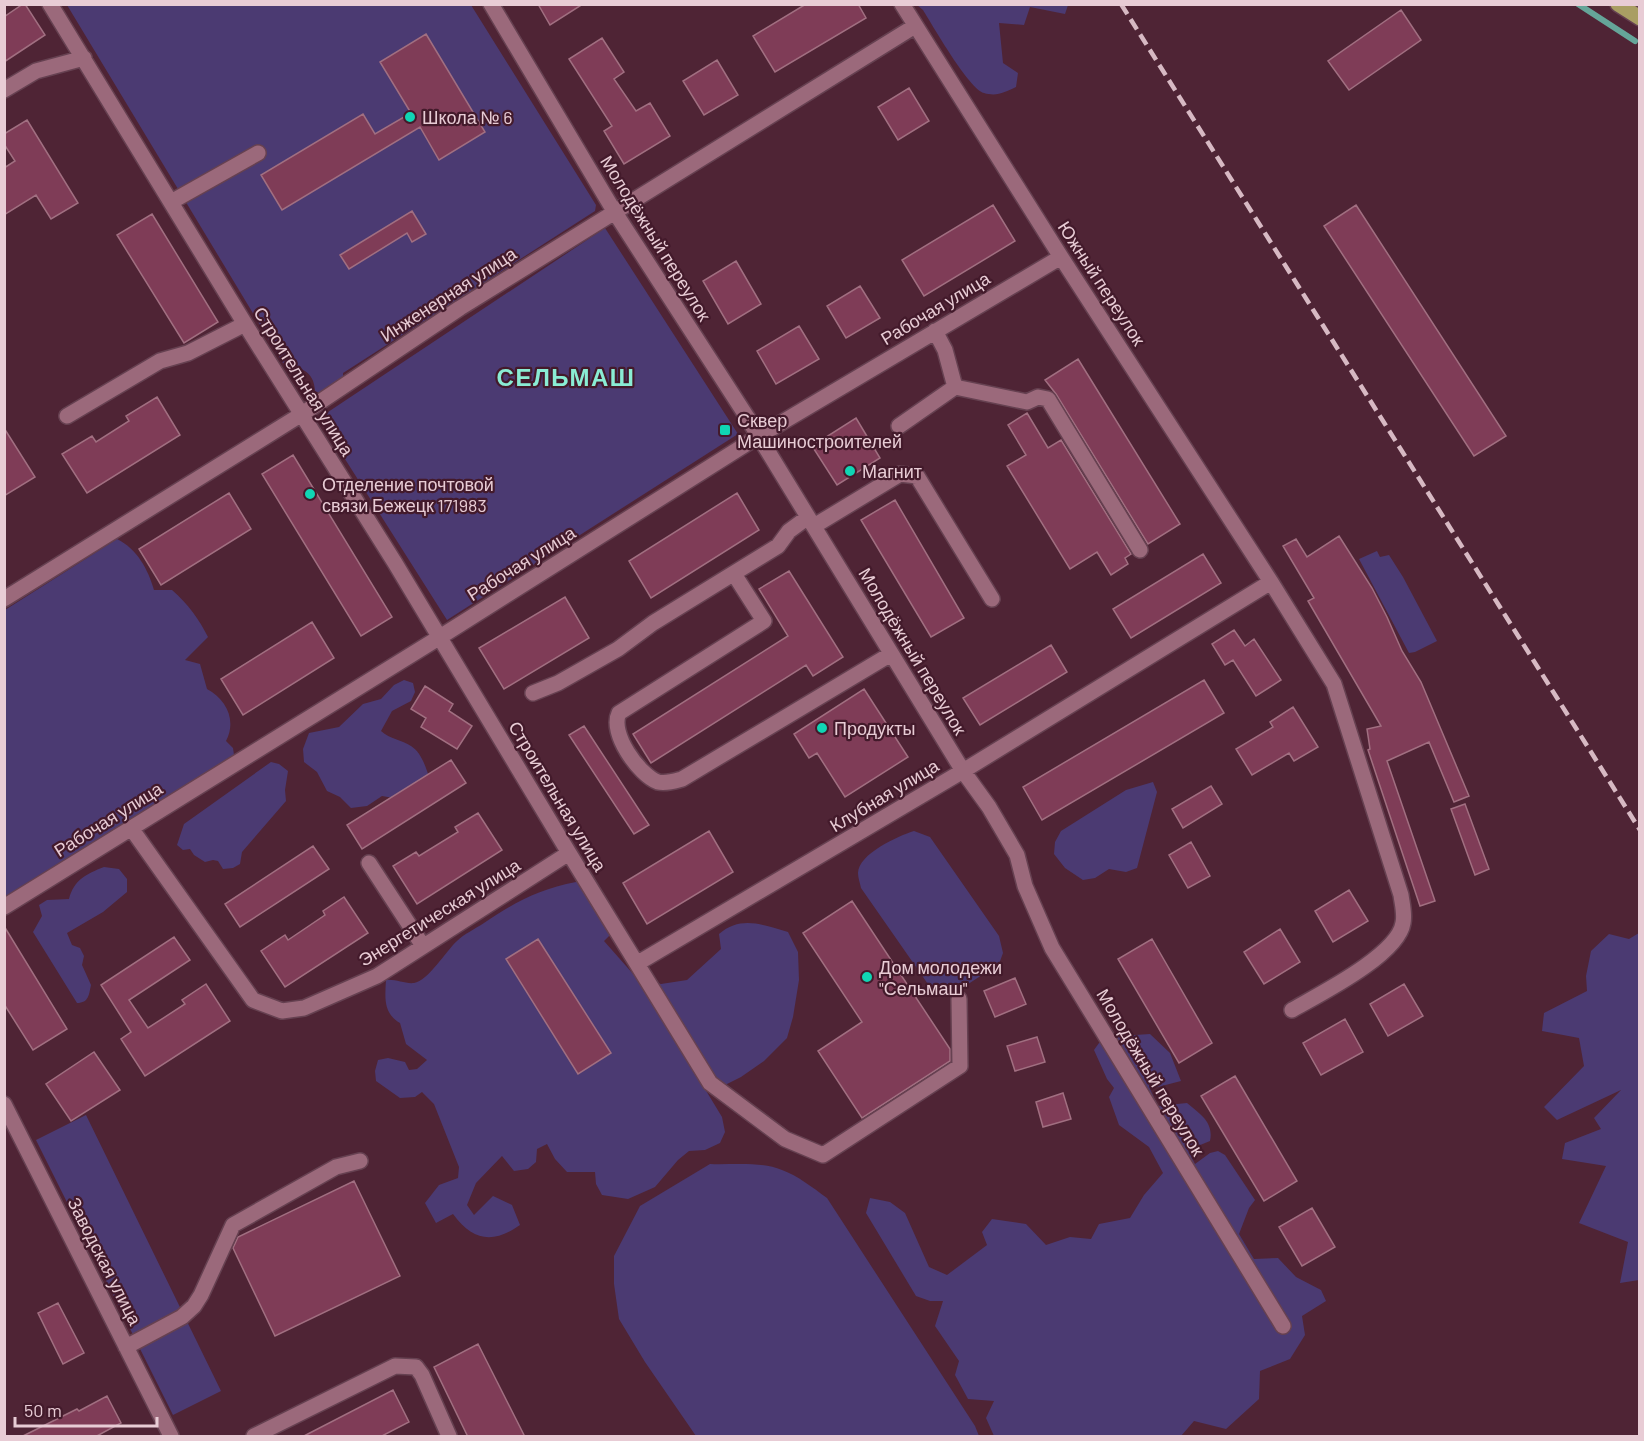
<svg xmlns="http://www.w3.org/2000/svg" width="1644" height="1441" viewBox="0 0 1644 1441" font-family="Barlow,sans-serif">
  <rect width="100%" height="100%" fill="#4f2435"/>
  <path fill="#4b3a72" d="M 67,5 L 471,5 L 596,205 L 595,211 L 343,373 L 343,381 L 324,395 L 315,391 C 314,370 300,368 283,363 Z
    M 917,5 L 1068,5 L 1065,14 L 1030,7 L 1024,25 L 999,23 L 1003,63 L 1018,73 L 1016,87 C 1005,92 997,97 984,93 C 969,89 933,26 923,10 Z
    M 605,228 L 738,434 L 447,620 L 319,418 Z
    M 117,539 C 137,549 148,569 154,590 L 172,590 C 188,604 199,619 208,637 L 185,660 L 200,664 L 207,689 C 226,699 237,720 226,741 L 233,748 L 234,755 L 5,898 L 5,610 Z
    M 1377,551 L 1380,557 L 1389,555 L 1403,577 L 1437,641 L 1415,652 L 1409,653 L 1359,559 Z
    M 404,680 L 413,683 L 415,692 L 411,701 L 392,711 L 381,731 C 390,739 402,740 411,746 C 422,753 426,768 430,780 L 405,800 L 382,796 L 367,806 L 351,808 L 340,797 L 327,791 L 317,772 L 304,762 L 303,749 L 309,733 L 339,727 L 363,704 L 381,699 L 394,685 Z
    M 271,762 L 279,764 L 288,771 L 285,790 L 286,801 L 242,852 L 240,864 L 233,868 L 223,869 L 218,861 L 213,860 L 205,862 L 194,855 L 190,849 L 183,850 L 177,845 L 184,824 Z
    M 1153,782 L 1157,792 L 1137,868 L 1126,872 L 1109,869 L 1095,878 L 1083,880 L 1065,868 L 1054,854 L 1055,842 L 1061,831 L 1126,790 Z
    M 914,831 L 930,837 L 999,936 L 1003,953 L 999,964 L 959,990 L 948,994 L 939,993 L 930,987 L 861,888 C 860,883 858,878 858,873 C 858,854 898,836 914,831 Z
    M 104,867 L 119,869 L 127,879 L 127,892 L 103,912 L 67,933 L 72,945 L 80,948 L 84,956 L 82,965 L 91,985 C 89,994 89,1003 77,1003 L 33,932 L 42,916 L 39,905 L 47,900 L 69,899 C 74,880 86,874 104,867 Z
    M 576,882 L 591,883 L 613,932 L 604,941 L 634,975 L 661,984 L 687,980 L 721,949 L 719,934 C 741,915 763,925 788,932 L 798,952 L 799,980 L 793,1017 L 787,1038 L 764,1061 L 741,1077 L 725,1085 L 705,1089 L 722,1117 L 725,1132 L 720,1143 L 705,1150 L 689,1151 L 678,1160 L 655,1187 L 628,1199 L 602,1195 L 596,1184 L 595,1172 L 567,1172 L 555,1159 L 547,1144 L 537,1149 L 536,1162 L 528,1169 L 514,1171 L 502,1156 L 476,1183 L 467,1205 L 474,1215 L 493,1196 L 512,1205 L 520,1225 C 493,1244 473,1241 453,1214 L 436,1223 L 425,1203 L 439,1185 L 458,1178 L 459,1167 L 434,1104 L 422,1092 L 415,1097 L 400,1098 L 376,1081 L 375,1071 L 378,1060 L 388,1058 L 405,1062 L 409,1070 L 417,1069 L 427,1060 L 406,1044 L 400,1023 C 383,1013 385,997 386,980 C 396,979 405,984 414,983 C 428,981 446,951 457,941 C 464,934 475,929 484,923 C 515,902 539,889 576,882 Z
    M 1639,933 L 1639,1280 L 1620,1283 L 1628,1242 L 1579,1223 L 1606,1166 L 1562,1159 L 1565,1143 L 1601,1129 L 1594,1118 L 1621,1090 L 1557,1120 L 1544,1107 L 1584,1066 L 1579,1038 L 1542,1031 L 1544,1013 L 1587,991 L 1586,976 L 1591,951 L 1609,934 L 1629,939 Z
    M 1150,1034 L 1170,1053 L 1181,1081 L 1150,1089 L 1158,1106 L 1187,1103 C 1200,1114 1214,1122 1210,1141 L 1188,1150 L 1195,1164 L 1210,1153 L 1218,1151 L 1225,1155 L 1255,1200 L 1249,1208 L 1239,1234 L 1254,1259 L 1278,1258 L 1296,1277 L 1321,1290 L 1326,1301 L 1302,1316 L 1305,1335 L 1290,1359 L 1260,1371 L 1259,1399 L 1226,1429 L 1194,1421 L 1181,1436 L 994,1436 L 986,1418 L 994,1401 L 968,1399 L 955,1375 L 959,1361 L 935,1326 L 943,1301 L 930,1301 L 916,1296 L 866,1213 L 870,1198 L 890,1202 L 905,1213 L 929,1267 L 947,1275 L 987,1245 L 982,1232 L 992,1219 L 1026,1224 L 1046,1245 L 1070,1237 L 1091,1239 L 1099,1224 L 1130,1218 L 1144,1195 L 1163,1173 L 1149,1147 L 1119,1125 L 1109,1097 L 1114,1088 L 1107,1079 L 1094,1050 L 1099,1043 L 1120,1036 Z
    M 86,1115 L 221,1391 L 173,1415 L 36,1140 Z
    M 710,1164 C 732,1165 760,1161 782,1170 C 798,1176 812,1187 827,1198 L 975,1426 L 979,1436 L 696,1436 L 645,1362 L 619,1319 L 614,1284 L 614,1256 L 640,1206 Z"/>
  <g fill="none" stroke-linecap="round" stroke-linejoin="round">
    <path stroke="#65a599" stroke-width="6" d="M 1578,4 L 1635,41"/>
  </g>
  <path fill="#7f3c57" stroke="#a16f81" stroke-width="1.5" d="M 23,4 L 25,4 L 45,35 L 4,62 L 4,17 Z
    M 538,4 L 583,4 L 550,25 Z
    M 806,4 L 858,4 L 866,18 L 775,72 L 753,36 Z
    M 1401,10 L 1421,40 L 1349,90 L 1328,61 Z
    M 426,34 L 485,132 L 439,160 L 420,127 L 282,210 L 261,175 L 363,114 L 375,134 L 411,113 L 380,62 Z
    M 602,38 L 624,72 L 614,79 L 636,111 L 650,103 L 670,136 L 624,164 L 604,131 L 612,126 L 569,59 Z
    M 717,60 L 738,95 L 704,115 L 683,81 Z
    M 909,88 L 929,121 L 898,140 L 878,107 Z
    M 27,120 L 78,203 L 51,219 L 36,195 L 4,215 L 4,168 L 15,161 L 4,144 L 4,134 Z
    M 993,205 L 1015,241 L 924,296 L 902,260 Z
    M 1356,205 L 1506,436 L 1474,456 L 1324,226 Z
    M 412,211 L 426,234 L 412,242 L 407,233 L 349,269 L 340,255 Z
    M 152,214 L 218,322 L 184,343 L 117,235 Z
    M 736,261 L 761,304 L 728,324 L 703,281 Z
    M 860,286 L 880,318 L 846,338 L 827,306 Z
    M 799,326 L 819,359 L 776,384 L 757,351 Z
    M 1078,359 L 1180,524 L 1148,544 L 1056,394 L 1045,380 Z
    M 157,397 L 180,435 L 87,493 L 62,454 L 92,436 L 96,442 L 129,421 L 126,416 Z
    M 1027,413 L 1048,448 L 1061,440 L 1131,554 L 1125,558 L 1128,564 L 1111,575 L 1097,552 L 1070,569 L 1007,466 L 1026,455 L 1008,425 Z
    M 856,418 L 880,458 L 837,485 L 812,446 Z
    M 4,428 L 35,477 L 4,496 Z
    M 293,455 L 392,617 L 361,636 L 262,474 Z
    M 229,493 L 251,529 L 161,585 L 139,549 Z
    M 737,493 L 759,530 L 651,598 L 629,561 Z
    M 895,500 L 964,618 L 931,637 L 861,520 Z
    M 1339,536 L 1372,588 L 1387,617 L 1402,651 L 1421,682 L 1469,796 L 1454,802 L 1429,742 L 1387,761 L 1435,901 L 1420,906 L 1368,750 L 1370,749 L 1367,729 L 1381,726 L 1308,601 L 1314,598 L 1283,546 L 1296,539 L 1307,557 Z
    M 1203,554 L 1221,583 L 1131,638 L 1113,609 Z
    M 789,571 L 843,657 L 813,676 L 806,665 L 651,763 L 633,734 L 788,636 L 759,589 Z
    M 565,597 L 589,638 L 504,689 L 479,648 Z
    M 312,622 L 334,658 L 243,715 L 221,679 Z
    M 1234,630 L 1245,646 L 1254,639 L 1281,680 L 1256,696 L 1233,660 L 1225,665 L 1212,644 Z
    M 1051,645 L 1067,672 L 980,725 L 963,698 Z
    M 1204,680 L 1224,713 L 1042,820 L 1023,787 Z
    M 425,686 L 453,704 L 449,711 L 472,726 L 457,749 L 421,727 L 426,718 L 411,709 Z
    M 864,689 L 908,757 L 845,797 L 817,753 L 809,758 L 794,734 Z
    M 1293,707 L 1318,747 L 1294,761 L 1289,753 L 1252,775 L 1236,749 L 1273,727 L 1270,722 Z
    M 584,726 L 649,825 L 634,834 L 569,735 Z
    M 451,760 L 466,783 L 362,849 L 347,825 Z
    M 1211,786 L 1222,804 L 1183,828 L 1172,809 Z
    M 1465,804 L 1489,869 L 1475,875 L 1451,809 Z
    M 478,813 L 502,850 L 417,904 L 393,866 L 416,852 L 419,856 L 458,832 L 455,827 Z
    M 709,831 L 733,872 L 647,924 L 623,883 Z
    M 1191,842 L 1210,876 L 1188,888 L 1169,855 Z
    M 313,846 L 329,869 L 240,927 L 225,904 Z
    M 1349,890 L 1368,921 L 1333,942 L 1315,911 Z
    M 344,897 L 368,933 L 285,987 L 261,951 L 285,935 L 288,940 L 325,915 L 323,911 Z
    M 852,901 L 950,1049 L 950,1061 L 862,1118 L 818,1051 L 862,1022 L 803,933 Z
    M 4,926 L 67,1029 L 33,1050 L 4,1004 Z
    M 1280,929 L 1300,962 L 1264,984 L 1244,952 Z
    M 174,937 L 190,960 L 129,1000 L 148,1028 L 185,1004 L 182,1000 L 206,984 L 230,1021 L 145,1076 L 121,1039 L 131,1032 L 101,985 Z
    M 538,939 L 611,1053 L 578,1074 L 506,959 Z
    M 1152,939 L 1212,1043 L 1179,1063 L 1118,959 Z
    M 1015,978 L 1026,1004 L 995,1017 L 984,991 Z
    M 1404,984 L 1423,1016 L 1388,1036 L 1370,1004 Z
    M 1345,1019 L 1363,1052 L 1321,1075 L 1303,1043 Z
    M 1037,1037 L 1045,1062 L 1015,1071 L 1007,1046 Z
    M 94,1052 L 120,1090 L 71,1121 L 46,1084 Z
    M 1235,1076 L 1297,1181 L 1264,1201 L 1201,1096 Z
    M 1063,1093 L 1071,1119 L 1043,1127 L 1036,1102 Z
    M 354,1181 L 400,1276 L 275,1336 L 233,1248 L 238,1237 Z
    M 1312,1208 L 1335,1247 L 1302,1266 L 1279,1227 Z
    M 58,1303 L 84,1353 L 63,1364 L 38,1313 Z
    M 478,1344 L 525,1437 L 468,1437 L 434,1367 Z
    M 393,1390 L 409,1422 L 380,1437 L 302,1437 Z
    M 107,1396 L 121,1423 L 95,1437 L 21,1437 L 77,1409 L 79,1411 Z"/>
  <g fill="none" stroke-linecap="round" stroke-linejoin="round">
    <g stroke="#664151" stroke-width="18">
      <path id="minor" d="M 50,4 L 245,324 L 395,563 L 569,853 L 710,1083 L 785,1139 L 823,1155 L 960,1066 L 959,999
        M 491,4 L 614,211 L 747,417 L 963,771 L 989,807 L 1017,855 L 1025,886 L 1052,948 L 1283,1326
        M 902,4 L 1061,257 L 1271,582 L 1334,684 L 1401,895 C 1402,903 1405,914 1403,923 C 1398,955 1320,994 1292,1010
        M 4,90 L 36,71 L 84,58
        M 171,202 L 258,153
        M 955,387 L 1027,402 L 1038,397 L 1048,399 L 1140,550
        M 67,416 L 160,361 L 188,353 L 245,324
        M 899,426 L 955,387 L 945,350 L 935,331
        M 814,526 L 900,474 L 917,476 L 992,599
        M 734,574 L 764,621 L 619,713 C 609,733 639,775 658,782 C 666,784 675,781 682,779 L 891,654
        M 4,599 L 302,414 L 460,308 L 915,26
        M 533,693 L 558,683 L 618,649 L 653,623 L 778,546 L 789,531 L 808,517
        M 131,828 L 253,1000 L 282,1011 L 304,1008 L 377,976 L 569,853
        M 369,863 L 423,946
        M 4,907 L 440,637 L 759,436 L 1061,257
        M 638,963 L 963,771 L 1271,582
        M 4,1104 L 171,1436
        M 126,1347 L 182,1317 L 194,1306 L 201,1295 L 233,1225 L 336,1167 L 360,1161
        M 254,1436 L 395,1366 L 416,1367 L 422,1375 L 449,1436"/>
    </g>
    <g stroke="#664151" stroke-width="18">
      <path id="major" d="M 1618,4 L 1640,18"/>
    </g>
    <use href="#minor" stroke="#9b697b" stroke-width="15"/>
    <use href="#major" stroke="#a99e63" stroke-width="15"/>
    <path stroke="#d7b9c3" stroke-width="4.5" stroke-dasharray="12 6" stroke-linecap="butt" d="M 1121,4 L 1640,830"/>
  </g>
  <g fill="#10d5b4" stroke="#431a2b" stroke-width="2">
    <circle cx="410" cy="117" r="6"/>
    <rect x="719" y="424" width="12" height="12" rx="3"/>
    <circle cx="850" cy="471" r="6"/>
    <circle cx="310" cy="494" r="6"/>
    <circle cx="822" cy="728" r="6"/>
    <circle cx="867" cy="977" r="6"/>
  </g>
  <g text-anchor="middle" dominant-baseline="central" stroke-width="4.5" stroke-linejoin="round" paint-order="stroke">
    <g font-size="18" fill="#e8ccd5" stroke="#431a2b" text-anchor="start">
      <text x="422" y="117">Школа № 6</text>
      <text x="737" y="420">Сквер<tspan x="737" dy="21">Машиностроителей</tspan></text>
      <text x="862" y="471">Магнит</text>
      <text x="322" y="484">Отделение почтовой<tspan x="322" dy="21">связи Бежецк 171983</tspan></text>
      <text x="834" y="728">Продукты</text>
      <text x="879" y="967">Дом молодежи<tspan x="879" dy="21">"Сельмаш"</tspan></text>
    </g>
    <g font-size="18" fill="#e8ccd5" stroke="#431a2b">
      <text transform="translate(656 238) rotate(58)">Молодёжный переулок</text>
      <text transform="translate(1102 283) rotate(57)">Южный переулок</text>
      <text transform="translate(448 294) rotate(-33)">Инженерная улица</text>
      <text transform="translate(935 308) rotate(-31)">Рабочая улица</text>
      <text transform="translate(304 381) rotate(58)">Строительная улица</text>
      <text transform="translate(521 563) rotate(-32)">Рабочая улица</text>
      <text transform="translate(913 651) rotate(59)">Молодёжный переулок</text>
      <text transform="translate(884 795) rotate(-31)">Клубная улица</text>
      <text transform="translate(558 796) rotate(59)">Строительная улица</text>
      <text transform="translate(108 819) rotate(-32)">Рабочая улица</text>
      <text transform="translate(439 912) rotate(-32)">Энергетическая улица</text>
      <text transform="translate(1151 1072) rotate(59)">Молодёжный переулок</text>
      <text transform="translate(105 1261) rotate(63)">Заводская улица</text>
    </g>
    <g font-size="24" font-weight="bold" letter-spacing="1.5" fill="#8aecd4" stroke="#431a2b">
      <text x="566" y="376">СЕЛЬМАШ</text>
    </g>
  </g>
  <rect width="1644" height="1441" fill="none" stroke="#e8ccd5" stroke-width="12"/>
  <path d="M15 1417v9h142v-9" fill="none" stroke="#e8ccd5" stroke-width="3"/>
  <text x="24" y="1417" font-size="18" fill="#e8ccd5" stroke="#431a2b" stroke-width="4.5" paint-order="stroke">50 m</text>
</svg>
